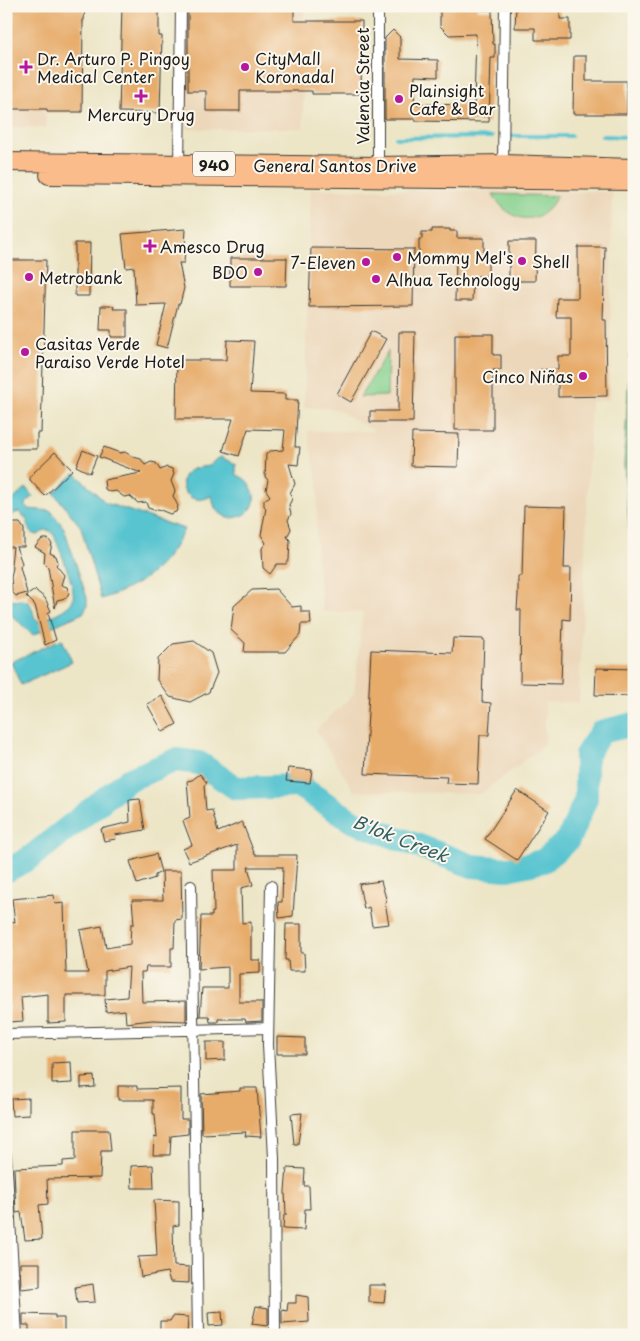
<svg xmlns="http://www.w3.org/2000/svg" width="640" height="1341" viewBox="0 0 640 1341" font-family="'Playpen Sans',sans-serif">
  <rect width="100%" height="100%" fill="#fbf7ec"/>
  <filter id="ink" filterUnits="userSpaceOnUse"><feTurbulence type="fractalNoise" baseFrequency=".02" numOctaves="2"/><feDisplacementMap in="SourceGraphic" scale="10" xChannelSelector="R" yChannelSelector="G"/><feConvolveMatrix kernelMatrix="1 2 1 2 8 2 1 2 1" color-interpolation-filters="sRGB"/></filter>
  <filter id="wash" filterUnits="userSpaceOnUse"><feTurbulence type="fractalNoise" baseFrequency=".0096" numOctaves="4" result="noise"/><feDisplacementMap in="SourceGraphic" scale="20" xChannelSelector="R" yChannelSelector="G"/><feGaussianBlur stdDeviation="1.12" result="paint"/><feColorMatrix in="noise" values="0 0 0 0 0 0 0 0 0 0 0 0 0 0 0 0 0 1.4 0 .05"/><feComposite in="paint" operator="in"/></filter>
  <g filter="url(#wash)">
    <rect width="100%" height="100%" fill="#ece5c6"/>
    <path fill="#ecd7ba" d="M 6,6 L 45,6 L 46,128 L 6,127 Z
      M 187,6 L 304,6 L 303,128 L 187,129 Z
      M 311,189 L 612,192 L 609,400 L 591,401 L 579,703 L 545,702 L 545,744 L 481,794 L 354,791 L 316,730 L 354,694 L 363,612 L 323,612 L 318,571 L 316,535 L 318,483 L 307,431 L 374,431 L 336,409 L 304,407 Z"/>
    <path fill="#84d08d" stroke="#507654" d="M 493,194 L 557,196 C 541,228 509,224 493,194 Z
      M 388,351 L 387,396 L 360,397 Z"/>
    <path fill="#6bb278" stroke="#44674a" d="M 630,351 L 634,351 L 634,542 L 630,538 L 624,465 Z"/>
    <path fill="#58c4d0" stroke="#3a7076" d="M 221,457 L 236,464 L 236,474 C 239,476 244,478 247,481 C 250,484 251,488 253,492 C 259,509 243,519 227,518 L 216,510 L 211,496 C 187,510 171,478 193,469 C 198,467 204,467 209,466 L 214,461 Z
      M 75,473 L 106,503 L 184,529 C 166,568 141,586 101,599 L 81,527 L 54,493 Z
      M 26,488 L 33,497 L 26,503 L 26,506 L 28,509 L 51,511 L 64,528 L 87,598 L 87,606 L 83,613 L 33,635 L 6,610 L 6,576 L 7,595 L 14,601 C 32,597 31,606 35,619 L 38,621 C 47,618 71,609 73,599 C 76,587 59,548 54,535 L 51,531 L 45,530 L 38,535 C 29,534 27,527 27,519 L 19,512 L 15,513 L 6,521 L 6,506 Z
      M 62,639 L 72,662 L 21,685 L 11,662 Z"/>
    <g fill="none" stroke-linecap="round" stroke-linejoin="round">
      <path stroke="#58c4d0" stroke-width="4" d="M 511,136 L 571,136
        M 602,136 L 628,137
        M 396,138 L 492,137"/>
      <path stroke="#58c4d0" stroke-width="24" d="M 6,871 L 30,858 L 128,780 L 176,760 L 199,763 L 236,788 L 299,786 L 352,821 L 472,866 L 508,869 L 543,861 L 568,840 L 586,799 L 586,755 L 601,732 L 634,724"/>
    </g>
    <g id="blocks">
      <path fill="#e7ac6b" d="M 6,6 L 85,6 L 84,20 L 83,20 L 82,112 L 47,112 L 47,109 L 6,109 Z
        M 122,6 L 159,6 L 159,36 L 162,36 L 160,113 L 119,112 Z
        M 188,6 L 294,6 L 294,21 L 362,21 L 361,94 L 312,94 L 312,91 L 240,91 L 240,111 L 206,111 L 206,91 L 188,91 Z
        M 440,6 L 477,6 L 477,10 L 492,10 L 493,44 L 495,44 L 495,58 L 491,58 L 489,122 L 415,121 L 415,119 L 385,119 L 385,38 L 393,30 L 400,37 L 400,59 L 438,60 L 438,77 L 415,76 L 414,104 L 474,105 L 476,34 L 449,35 L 440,26 Z
        M 516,6 L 560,6 L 560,19 L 570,19 L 570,40 L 535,40 L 535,28 L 515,28 Z
        M 574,56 L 586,56 L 586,81 L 627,81 L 627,114 L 573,114 Z
        M 186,229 L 184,263 L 179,263 L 184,288 L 180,304 L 178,304 L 167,348 L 156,345 L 166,304 L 136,305 L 134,267 L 126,268 L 122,234 Z
        M 432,229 L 450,229 L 450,231 L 457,231 L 457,238 L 484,238 L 484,259 L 488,259 L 488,276 L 473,276 L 472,301 L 455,301 L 456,257 L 419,257 L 419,239 L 422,239 L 422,232 L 432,232 Z
        M 509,241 L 536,241 L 535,281 L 509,281 Z
        M 75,243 L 90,243 L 89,296 L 75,296 Z
        M 578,247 L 605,247 L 603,320 L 606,320 L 607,396 L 558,397 L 558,383 L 538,383 L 538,370 L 558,369 L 558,356 L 571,356 L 571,317 L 556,317 L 557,298 L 578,298 Z
        M 311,248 L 414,249 L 413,306 L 309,307 Z
        M 230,258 L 287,258 L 286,286 L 230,286 Z
        M 6,260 L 46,260 L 41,433 L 37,433 L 37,449 L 6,449 Z
        M 101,306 L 114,306 L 113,309 L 127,309 L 127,337 L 111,337 L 111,330 L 100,330 Z
        M 371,331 L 386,339 L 351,402 L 337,394 Z
        M 399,332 L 415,332 L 413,422 L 370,422 L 370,411 L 398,411 Z
        M 455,334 L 493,334 L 493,355 L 501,355 L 501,370 L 493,370 L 493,430 L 455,430 Z
        M 227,340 L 254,341 L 250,393 L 285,394 L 285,400 L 298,400 L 295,447 L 300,447 L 298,465 L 289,464 L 295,484 L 290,493 L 292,499 L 289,505 L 291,514 L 288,520 L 291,529 L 287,537 L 290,540 L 289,560 L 286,564 L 277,564 L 270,574 L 263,568 L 262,548 L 266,543 L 261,535 L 266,508 L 264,506 L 264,500 L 270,496 L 266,490 L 268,480 L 265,477 L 266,454 L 270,451 L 283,450 L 285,430 L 248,429 L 239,456 L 223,451 L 233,419 L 176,419 L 177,360 L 226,360 Z
        M 412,433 L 459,434 L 458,467 L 411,466 Z
        M 104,447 L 120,453 L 125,452 L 133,457 L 141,459 L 145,465 L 151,462 L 156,463 L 160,470 L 167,467 L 172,469 L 174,474 L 171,481 L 175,491 L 173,496 L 178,506 L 176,512 L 170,514 L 158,509 L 154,510 L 148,508 L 146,502 L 138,503 L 130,496 L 124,497 L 116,491 L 110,492 L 105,489 L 104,480 L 141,473 L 99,457 Z
        M 83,450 L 97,456 L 90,473 L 76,466 Z
        M 55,452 L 72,470 L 45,496 L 30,480 L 30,476 Z
        M 524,506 L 566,507 L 564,568 L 571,568 L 570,620 L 563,619 L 561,684 L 520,683 L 521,610 L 517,610 L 518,595 L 518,576 L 522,576 Z
        M 11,523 L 20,523 L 24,529 L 24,547 L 16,547 L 22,563 L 20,567 L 27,593 L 16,596 L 12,592 L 11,578 L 13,567 L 11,564 L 13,547 L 7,547 L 7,529 Z
        M 42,539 L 48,539 L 52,544 L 50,553 L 56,556 L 58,562 L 56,565 L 64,575 L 61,585 L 67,587 L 69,593 L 66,598 L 57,600 L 55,608 L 48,567 L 44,563 L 45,553 L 35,547 Z
        M 276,589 L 292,607 L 301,606 L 301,612 L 310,612 L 311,624 L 301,624 L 300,635 L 285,652 L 244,652 L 245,643 L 231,630 L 234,606 L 252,590 Z
        M 35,590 L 45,598 L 51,611 L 48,613 L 56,640 L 45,645 L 35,605 L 26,596 Z
        M 453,638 L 484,639 L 482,702 L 491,703 L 489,735 L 480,735 L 478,784 L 446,783 L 447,777 L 365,774 L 371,650 L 452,653 Z
        M 194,641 L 211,653 L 217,673 L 209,692 L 190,702 L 170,697 L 157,680 L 158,659 L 173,644 Z
        M 596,668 L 634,669 L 634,696 L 595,695 Z
        M 162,696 L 177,724 L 163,732 L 147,704 Z
        M 288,768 L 312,770 L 310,783 L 286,781 Z
        M 200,774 L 207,783 L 204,785 L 206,811 L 212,810 L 218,832 L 242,822 L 255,855 L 297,855 L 293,916 L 279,918 L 278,902 L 282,902 L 283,867 L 248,867 L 253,885 L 241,888 L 242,923 L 251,922 L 251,960 L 260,960 L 260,973 L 239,974 L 239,1002 L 262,1002 L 262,1021 L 246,1022 L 245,1019 L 218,1019 L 218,1022 L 210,1022 L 209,1016 L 200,1016 L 202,988 L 228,988 L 228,967 L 199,969 L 201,916 L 212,916 L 212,912 L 214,912 L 213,870 L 237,870 L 237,845 L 189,862 L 183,849 L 192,845 L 183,821 L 190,818 L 187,781 L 192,780 Z
        M 517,790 L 549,811 L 517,860 L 485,839 Z
        M 140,799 L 145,830 L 115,835 L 116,839 L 104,841 L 101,829 L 130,822 L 129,800 Z
        M 156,854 L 161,872 L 155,875 L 155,878 L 137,884 L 130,861 Z
        M 162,871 L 181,871 L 182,919 L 175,920 L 174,948 L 171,948 L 171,967 L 146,967 L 145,972 L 141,972 L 142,1002 L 186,1001 L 186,1021 L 152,1020 L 126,1023 L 125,1010 L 106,1012 L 105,999 L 127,997 L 129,967 L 105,971 L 105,995 L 66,995 L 66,1022 L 48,1023 L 48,994 L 21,997 L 23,1021 L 9,1022 L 6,960 L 9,959 L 9,921 L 15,922 L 12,899 L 54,895 L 55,904 L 64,903 L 66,973 L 88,973 L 80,930 L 102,926 L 106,948 L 130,944 L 131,924 L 134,924 L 132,900 L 163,900 Z
        M 381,881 L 387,902 L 385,903 L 389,924 L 372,926 L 369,907 L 364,909 L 359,884 Z
        M 286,924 L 301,924 L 301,953 L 304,953 L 305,971 L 289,971 L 288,960 L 285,960 Z
        M 277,1037 L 305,1038 L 305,1054 L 277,1054 Z
        M 206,1042 L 225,1042 L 225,1060 L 206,1061 Z
        M 71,1062 L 72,1083 L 52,1084 L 52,1063 Z
        M 94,1076 L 95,1087 L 81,1088 L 81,1077 Z
        M 118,1086 L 137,1086 L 137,1089 L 181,1088 L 181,1119 L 188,1119 L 188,1134 L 171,1136 L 170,1155 L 153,1155 L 154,1137 L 157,1138 L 155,1114 L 153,1114 L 153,1100 L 118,1100 Z
        M 240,1088 L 257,1088 L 261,1137 L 245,1136 L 246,1132 L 202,1134 L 201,1094 L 240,1091 Z
        M 29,1098 L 29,1115 L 12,1116 L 11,1099 Z
        M 302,1113 L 298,1144 L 294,1144 L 291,1114 Z
        M 75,1130 L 109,1130 L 111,1151 L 101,1151 L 100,1178 L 47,1179 L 48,1204 L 39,1205 L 42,1239 L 25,1240 L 21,1212 L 16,1213 L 14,1168 L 63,1166 L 63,1161 L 75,1160 Z
        M 153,1165 L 154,1188 L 132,1188 L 131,1166 Z
        M 287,1168 L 305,1169 L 304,1186 L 309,1186 L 310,1209 L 305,1209 L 304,1230 L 283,1229 L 284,1215 L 286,1215 L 285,1191 Z
        M 154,1200 L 179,1201 L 179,1225 L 173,1226 L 174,1266 L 189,1267 L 189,1283 L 170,1282 L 167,1272 L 141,1277 L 138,1257 L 157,1256 Z
        M 20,1263 L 40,1263 L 40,1287 L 21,1289 Z
        M 93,1284 L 95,1302 L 77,1303 L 75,1287 Z
        M 369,1285 L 386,1285 L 384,1303 L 369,1302 Z
        M 296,1295 L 308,1297 L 309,1322 L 282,1324 L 282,1310 L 287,1311 L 288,1303 L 296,1303 Z
        M 256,1306 L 268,1308 L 268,1325 L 267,1326 L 252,1324 Z
        M 222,1312 L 223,1325 L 209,1326 L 208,1313 Z
        M 23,1314 L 55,1315 L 55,1318 L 64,1318 L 64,1332 L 55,1332 L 55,1335 L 29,1334 L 29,1325 L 23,1325 Z
        M 173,1316 L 188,1317 L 187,1335 L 160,1335 L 160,1321 L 170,1321 Z"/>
    </g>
  </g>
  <g filter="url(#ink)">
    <use href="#blocks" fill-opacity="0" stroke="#3b3a36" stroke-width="1"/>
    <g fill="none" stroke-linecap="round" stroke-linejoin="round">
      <g stroke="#3b3a36" stroke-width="12">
        <path id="minor" d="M 378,6 L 378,166
          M 503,164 L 505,6
          M 179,168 L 181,6
          M 191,886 L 198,1335
          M 271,886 L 268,1045 L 274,1158 L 275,1335
          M 6,1034 L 268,1028
          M 6,1155 L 17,1335"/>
      </g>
      <g stroke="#3b3a36" stroke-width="20">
        <path id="trunk" d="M 6,162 L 378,166 L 503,164 L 634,168
          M 49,175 L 634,181"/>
      </g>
      <use href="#minor" stroke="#fff" stroke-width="10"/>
      <use href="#trunk" stroke="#fabc8b" stroke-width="18"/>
    </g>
  </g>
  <g fill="#b5179e" stroke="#fbf7ec" stroke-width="2">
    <path d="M23.5 59.5h5v5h5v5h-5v5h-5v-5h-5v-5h5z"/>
    <circle cx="245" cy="67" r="5"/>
    <path d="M138.5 88.5h5v5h5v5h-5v5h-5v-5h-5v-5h5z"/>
    <circle cx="399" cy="99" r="5"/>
    <path d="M147.5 238.5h5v5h5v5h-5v5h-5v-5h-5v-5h5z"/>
    <circle cx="397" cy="257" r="5"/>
    <circle cx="522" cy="261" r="5"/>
    <circle cx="366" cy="262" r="5"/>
    <circle cx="258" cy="272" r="5"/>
    <circle cx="29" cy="277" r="5"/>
    <circle cx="376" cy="279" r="5"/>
    <circle cx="25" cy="352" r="5"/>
    <circle cx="583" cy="376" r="5"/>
  </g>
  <g text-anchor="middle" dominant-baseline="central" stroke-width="4" stroke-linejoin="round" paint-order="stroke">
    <rect fill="#fbf7ec" stroke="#5f5e5a" stroke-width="1" x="193" y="151.5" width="42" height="25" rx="4"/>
    <g font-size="15" font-weight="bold" fill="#1c1c1c">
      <text x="214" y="164">940</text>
    </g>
    <g font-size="16" fill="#1c1c1c" stroke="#fbf7ec" text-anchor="start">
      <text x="37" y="58">Dr. Arturo P. Pingoy<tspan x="37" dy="18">Medical Center</tspan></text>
      <text x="255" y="58">CityMall<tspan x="255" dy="18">Koronadal</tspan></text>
      <text x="409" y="90">Plainsight<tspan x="409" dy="18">Cafe &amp; Bar</tspan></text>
      <text x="141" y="114" text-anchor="middle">Mercury Drug</text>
      <text x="160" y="246">Amesco Drug</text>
      <text x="407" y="257">Mommy Mel's</text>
      <text x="532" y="261">Shell</text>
      <text x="356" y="262" text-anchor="end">7-Eleven</text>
      <text x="248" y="272" text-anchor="end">BDO</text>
      <text x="39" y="277">Metrobank</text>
      <text x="386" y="279">Alhua Technology</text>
      <text x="35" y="343">Casitas Verde<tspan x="35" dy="18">Paraiso Verde Hotel</tspan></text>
      <text x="573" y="376" text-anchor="end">Cinco Niñas</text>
    </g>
    <g font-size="16" fill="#1c1c1c" stroke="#fbf7ec">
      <text transform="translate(362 86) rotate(-90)">Valencia Street</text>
      <text x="335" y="165">General Santos Drive</text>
    </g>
    <g font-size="18" font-style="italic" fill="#345f64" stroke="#fbf7ec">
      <text transform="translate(401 838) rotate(21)">B'lok Creek</text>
    </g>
  </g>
  <rect width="640" height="1341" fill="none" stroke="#fbf7ec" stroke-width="25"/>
</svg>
